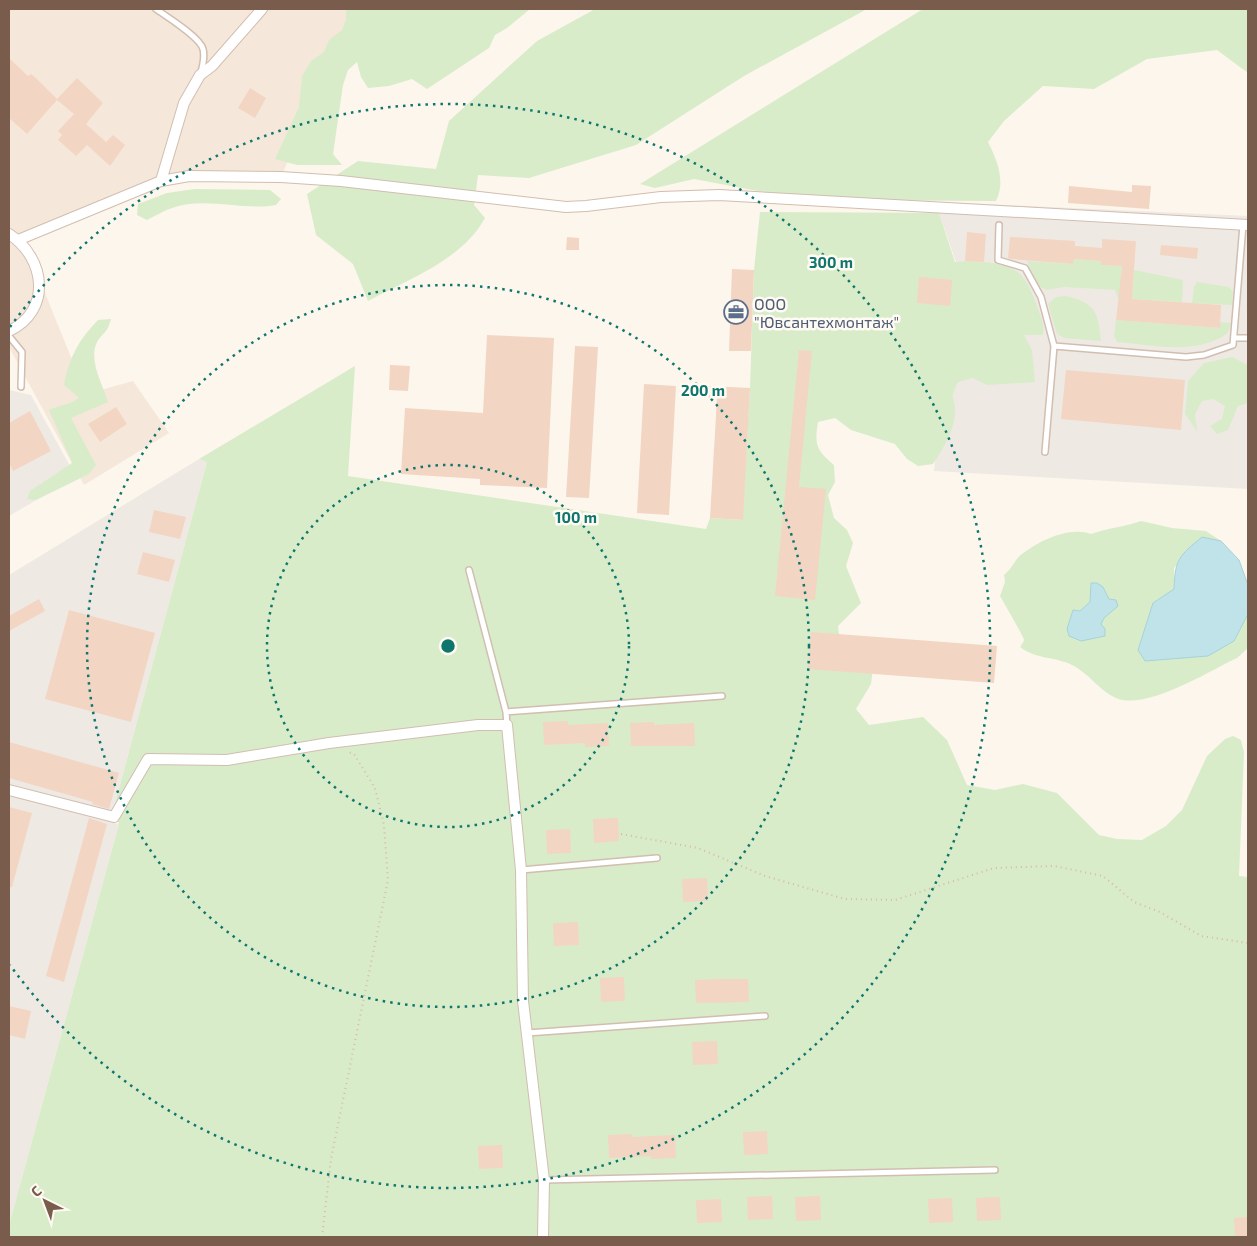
<svg xmlns="http://www.w3.org/2000/svg" width="1257" height="1246" viewBox="0 0 1257 1246" font-family="'Exo 2',sans-serif">
  <rect width="100%" height="100%" fill="#fdf6ec"/>
  <path fill="#f5e8da" d="M 9,9 L 354,9 L 281,177 L 189,176 L 18,240 L 32,261 L 86,394 L 133,381 L 169,433 L 84,485 L 9,347 Z"/>
  <path fill="#efe9e4" d="M 941,202 L 1248,216 L 1248,489 L 934,471 L 956,262 L 939,213 Z
    M 9,390 L 31,395 L 76,477 L 9,516 Z
    M 199,459 L 207,462 L 113,811 L 9,784 L 9,575 Z
    M 9,795 L 119,824 L 9,1225 Z"/>
  <path fill="#d8ecc9" fill-rule="evenodd" d="M 346,9 L 530,9 L 507,28 L 495,35 L 489,48 L 427,89 L 412,79 L 389,86 L 368,88 L 361,77 L 357,62 L 348,70 L 343,85 L 333,154 L 342,165 L 297,165 L 275,159 L 299,107 L 302,76 L 311,61 L 324,52 L 329,40 L 342,30 L 346,20 Z
    M 595,9 L 867,9 L 744,76 L 636,145 L 529,178 L 478,175 L 474,205 L 485,218 C 462,260 409,279 368,301 L 353,264 L 316,235 L 307,194 L 358,161 L 436,169 L 449,121 L 537,41 Z
    M 923,9 L 1248,9 L 1248,73 L 1217,50 L 1147,59 L 1094,89 L 1043,86 L 1004,121 L 988,142 C 997,160 1006,181 996,201 L 837,200 L 758,191 L 694,179 L 655,188 L 640,184 Z
    M 195,189 L 270,190 L 281,199 L 276,205 C 242,211 205,196 172,208 C 163,211 155,216 147,220 L 137,215 L 138,204 L 167,193 Z
    M 760,212 L 939,213 L 955,262 C 972,260 1008,262 1020,274 C 1029,283 1034,297 1038,309 C 1041,317 1045,326 1043,335 L 1024,335 L 1032,350 L 1035,382 L 987,385 L 973,378 L 958,382 C 948,402 956,396 955,413 C 954,431 943,449 933,464 L 918,466 L 907,459 L 895,444 L 851,430 L 835,418 L 818,422 C 814,446 817,450 834,465 L 835,482 L 828,495 L 834,518 L 847,530 L 853,543 L 846,566 L 861,603 L 838,626 L 839,634 L 873,668 L 871,684 L 856,709 L 869,725 L 923,717 L 947,740 L 967,785 L 995,790 L 1023,784 L 1057,793 L 1099,835 L 1117,839 L 1142,840 L 1166,826 L 1182,810 L 1207,756 L 1225,739 L 1233,736 L 1241,740 L 1244,752 L 1239,876 L 1248,877 L 1248,1237 L 9,1237 L 9,1225 L 119,824 L 113,811 L 207,462 L 199,459 L 355,366 L 348,476 L 706,529 L 710,518 L 742,520 L 750,388 L 754,270 Z
    M 1074,259 L 1101,261 L 1101,265 L 1122,266 L 1120,298 L 1118,298 L 1115,290 L 1064,287 L 1047,290 L 1039,286 L 1027,261 L 1073,264 Z
    M 1134,270 L 1183,280 L 1182,302 L 1132,299 Z
    M 1197,282 L 1229,287 L 1233,292 L 1232,305 L 1192,303 L 1194,287 Z
    M 1066,296 C 1096,303 1098,312 1101,341 L 1064,338 L 1057,334 L 1048,304 L 1056,297 Z
    M 111,319 C 107,334 104,331 97,342 C 88,360 103,385 108,402 L 71,418 L 96,465 L 89,474 L 36,500 L 27,499 L 30,491 L 72,463 L 49,410 C 60,405 69,405 79,398 L 64,385 C 68,359 80,338 98,320 Z
    M 1116,320 L 1219,328 L 1220,322 L 1231,323 L 1228,333 C 1195,356 1154,345 1117,342 L 1114,336 Z
    M 1232,357 L 1248,365 L 1248,403 L 1238,406 L 1228,430 L 1217,434 L 1210,426 L 1222,419 L 1225,406 L 1213,399 L 1202,401 L 1195,414 L 1197,431 L 1185,414 L 1188,381 L 1204,363 Z
    M 1141,521 L 1172,528 L 1206,531 L 1221,541 L 1202,538 L 1174,568 L 1174,589 L 1153,603 L 1234,641 L 1248,614 L 1248,648 L 1237,658 C 1209,671 1146,711 1116,698 C 1100,691 1089,674 1074,666 C 1056,656 1037,660 1020,647 C 1021,646 1024,641 1024,640 C 1024,637 1004,603 1000,596 L 1005,582 L 1004,575 C 1012,569 1015,559 1022,554 C 1040,540 1070,526 1091,534 C 1108,528 1124,527 1141,521 ZM 1091,583 L 1103,587 L 1109,599 L 1101,624 L 1105,629 L 1073,610 L 1080,611 L 1090,602 Z"/>
  <path fill="#bfe3e8" stroke="#a5d3da" d="M 1202,537 L 1221,541 L 1239,560 L 1248,585 L 1248,614 L 1234,641 L 1208,656 L 1145,661 L 1138,650 L 1153,603 L 1174,589 C 1175,559 1179,556 1202,537 Z
    M 1091,583 L 1097,583 L 1103,587 L 1109,599 L 1116,600 L 1118,606 L 1104,618 L 1101,624 L 1105,629 L 1105,636 L 1081,641 L 1069,636 L 1067,629 L 1073,610 L 1080,611 L 1090,602 Z"/>
  <path fill="#f3d5c3" d="M 9,58 L 28,76 L 31,74 L 36,78 L 57,99 L 77,78 L 103,103 L 86,124 L 106,142 L 113,135 L 125,145 L 110,166 L 87,145 L 76,156 L 58,140 L 62,135 L 58,131 L 74,114 L 57,100 L 27,134 L 9,118 Z
    M 250,88 L 266,98 L 255,118 L 238,108 Z
    M 1132,185 L 1151,186 L 1149,209 L 1068,203 L 1069,186 L 1132,192 Z
    M 967,232 L 986,234 L 984,262 L 965,261 Z
    M 567,237 L 579,238 L 579,250 L 566,250 Z
    M 1010,237 L 1075,241 L 1075,246 L 1102,248 L 1102,239 L 1136,241 L 1132,299 L 1221,305 L 1220,328 L 1116,320 L 1122,266 L 1101,265 L 1101,261 L 1074,259 L 1073,264 L 1011,259 L 1008,258 Z
    M 1161,245 L 1198,248 L 1197,259 L 1160,255 Z
    M 732,269 L 754,270 L 751,351 L 729,351 Z
    M 919,277 L 952,280 L 950,306 L 917,303 Z
    M 487,335 L 554,338 L 547,488 L 480,485 L 480,479 L 401,474 L 405,408 L 483,413 Z
    M 575,346 L 598,347 L 589,498 L 566,497 Z
    M 799,350 L 812,351 L 799,487 L 826,489 L 815,600 L 775,596 Z
    M 390,365 L 410,366 L 408,391 L 389,390 Z
    M 1066,370 L 1185,380 L 1181,430 L 1061,419 Z
    M 644,384 L 676,386 L 669,515 L 637,513 Z
    M 707,386 L 750,388 L 743,520 L 710,518 L 717,398 L 706,397 Z
    M 116,407 L 127,424 L 100,442 L 88,424 Z
    M 30,411 L 51,451 L 13,471 L 9,463 L 9,423 Z
    M 154,510 L 186,517 L 180,539 L 149,532 Z
    M 143,552 L 175,560 L 169,582 L 137,574 Z
    M 39,599 L 45,611 L 9,631 L 9,616 Z
    M 69,610 L 155,633 L 131,722 L 45,699 Z
    M 811,632 L 997,646 L 994,683 L 808,669 Z
    M 568,721 L 568,725 L 608,723 L 609,746 L 585,747 L 585,743 L 544,745 L 543,722 Z
    M 654,722 L 654,725 L 694,723 L 695,746 L 631,746 L 630,723 Z
    M 9,742 L 119,773 L 109,809 L 92,804 L 93,802 L 9,778 Z
    M 9,807 L 32,813 L 12,887 L 9,887 Z
    M 89,818 L 107,824 L 64,982 L 46,976 Z
    M 618,818 L 619,841 L 594,843 L 593,819 Z
    M 570,829 L 571,853 L 547,854 L 546,830 Z
    M 707,878 L 708,901 L 683,902 L 682,879 Z
    M 578,922 L 579,945 L 554,946 L 553,923 Z
    M 624,977 L 625,1001 L 601,1002 L 600,978 Z
    M 719,979 L 748,979 L 749,1002 L 696,1003 L 695,980 Z
    M 9,1006 L 31,1011 L 25,1039 L 9,1035 Z
    M 717,1041 L 718,1064 L 693,1065 L 692,1042 Z
    M 767,1131 L 768,1154 L 744,1155 L 743,1132 Z
    M 632,1134 L 632,1137 L 675,1135 L 676,1158 L 651,1159 L 651,1156 L 609,1158 L 608,1135 Z
    M 502,1145 L 503,1168 L 479,1169 L 478,1146 Z
    M 772,1196 L 773,1219 L 748,1220 L 747,1197 Z
    M 820,1196 L 821,1220 L 796,1221 L 795,1197 Z
    M 1000,1197 L 1001,1220 L 977,1221 L 976,1198 Z
    M 952,1198 L 953,1222 L 929,1223 L 928,1199 Z
    M 721,1199 L 722,1222 L 697,1223 L 696,1200 Z
    M 1248,1217 L 1248,1237 L 1235,1237 L 1234,1218 Z"/>
  <g fill="none" stroke-linecap="round" stroke-linejoin="round">
    <g stroke="#d1beb0" stroke-width="8">
      <path id="lane" d="M 156,9 C 167,17 200,37 203,49 C 205,57 203,65 201,72
        M 999,225 L 998,260 L 1025,268 L 1041,297 L 1054,346 L 1186,357 L 1204,355 L 1233,345 L 1243,225
        M 9,336 L 22,352 L 21,387
        M 1234,338 L 1248,338
        M 1045,452 L 1054,346
        M 469,570 L 506,712 L 507,725
        M 506,712 L 722,696
        M 521,870 L 657,858
        M 527,1033 L 765,1016
        M 544,1180 L 995,1170"/>
    </g>
    <g stroke="#d1beb0" stroke-width="12">
      <path id="street" d="M 161,181 L 184,103 L 200,75 L 212,66 L 262,9
        M 9,234 C 46,258 52,311 9,331
        M 18,240 L 161,181 L 189,176 L 281,177 L 341,181 L 566,207 L 586,206 L 661,197 L 719,195 L 1248,225
        M 9,790 L 114,817 L 148,759 L 227,760 L 329,743 L 478,725 L 507,725 L 521,870 L 523,1001 L 544,1180 L 543,1237"/>
    </g>
    <path stroke="#d9b8a5" stroke-width="2" stroke-dasharray="1 4" stroke-linecap="butt" d="M 621,834 L 698,848 L 765,876 L 845,899 L 895,900 L 994,868 L 1054,866 L 1103,876 L 1134,902 L 1160,912 L 1201,936 L 1248,943
      M 322,1237 L 331,1159 L 388,880 L 384,825 L 375,788 L 354,754 L 348,752"/>
    <use href="#lane" stroke="#fff" stroke-width="5"/>
    <use href="#street" stroke="#fff" stroke-width="10"/>
  </g>
  <g fill="none" stroke="#0f766e" stroke-width="2.5" stroke-dasharray="2.5 5">
    <circle cx="448" cy="646" r="181"/>
    <circle cx="448" cy="646" r="361"/>
    <path d="M10 327A542 542 0 1 1 10 965"/>
  </g>
  <defs>
    <g id="office-ring" transform="scale(1.25)"><circle r="9.5" fill="#fffaf3" stroke="#5c6f8a" stroke-width="1.5"/><path d="M-6-3h4V-5.5h4V-3h4V5H-6ZM-1-4.5V-3h2v-1.5ZM-6 0V1H6V0Z" fill="#5c6f8a"/></g>
  </defs>
  <g fill-rule="evenodd">
    <use href="#office-ring" x="736" y="312"/>
  </g>
  <g text-anchor="middle" dominant-baseline="central" stroke-width="5" stroke-linejoin="round" paint-order="stroke">
    <g font-size="16" fill="#4e5e75" stroke="#fffaf3" text-anchor="start">
      <text x="754" y="303">ООО<tspan x="754" dy="18">"Ювсантехмонтаж"</tspan></text>
    </g>
  </g>
  <circle cx="448" cy="646" r="8" fill="#0f766e" stroke="#fffaf3" stroke-width="2.5"/>
  <g font-size="15" text-anchor="middle" font-weight="bold" fill="#0f766e" stroke="#fffaf3" stroke-width="5" stroke-linejoin="round" paint-order="stroke">
    <text x="831" y="268">300 m</text>
    <text x="703" y="396">200 m</text>
    <text x="576" y="523">100 m</text>
  </g>
  <rect width="1257" height="1246" fill="none" stroke="#7a5c4d" stroke-width="20"/>
  <g transform="translate(45 1201) rotate(318)" stroke="#fffaf3" stroke-width="4" paint-order="stroke">
  <path d="M0-4L9 19L0 12L-9 19Z" fill="#7a5c4d"/>
  <text y="-8" font-size="14" font-weight="bold" text-anchor="middle" fill="#7a5c4d">С</text>
  </g>
</svg>
